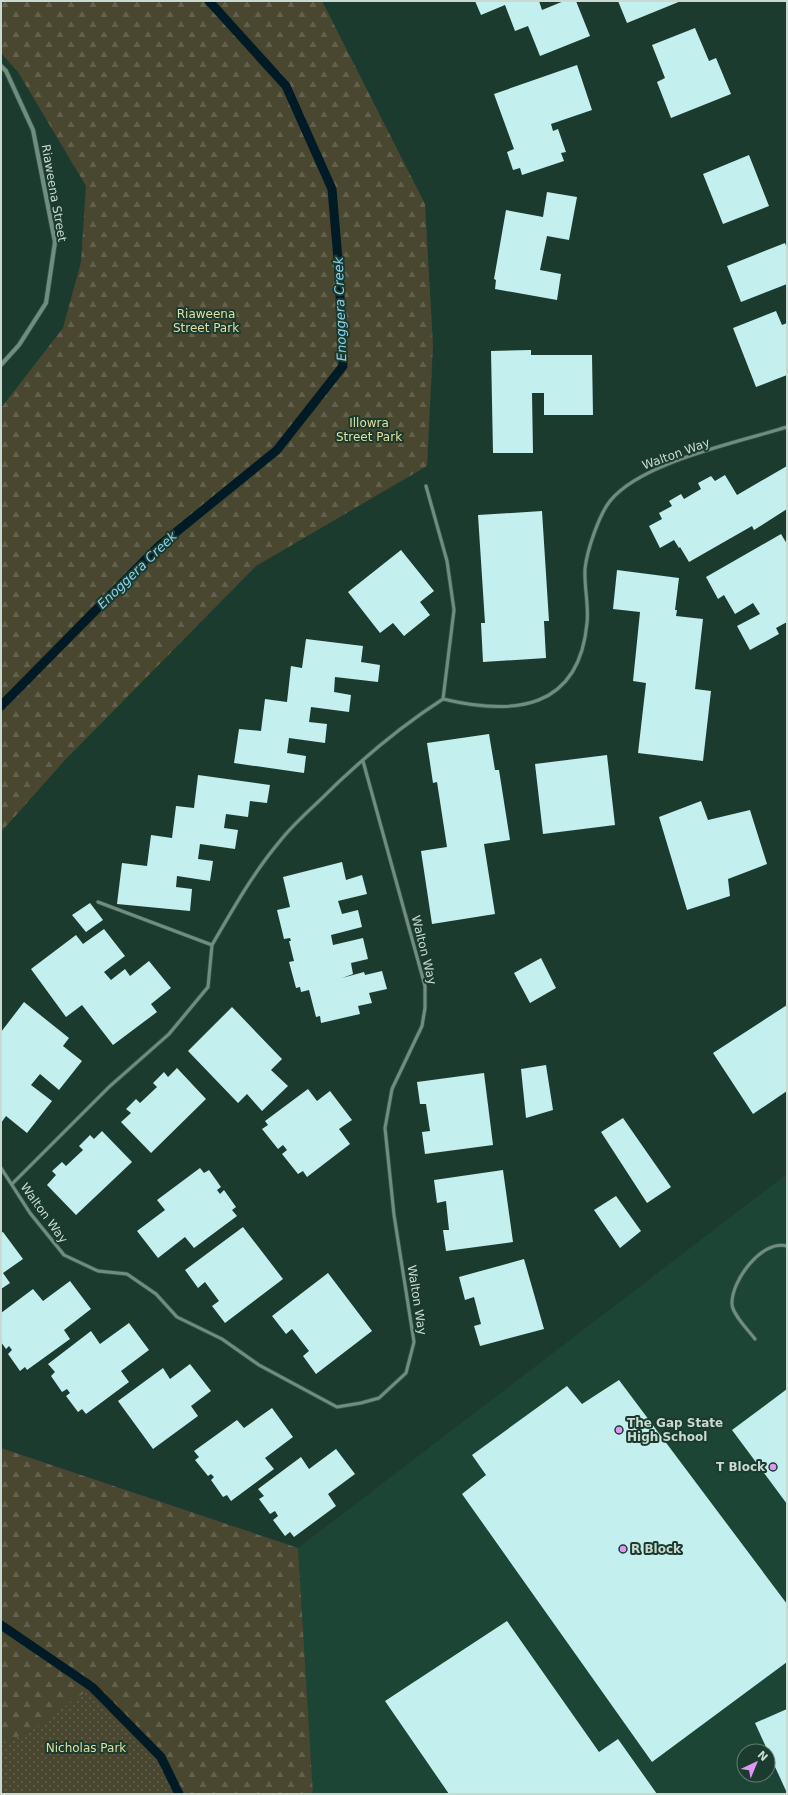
<svg xmlns="http://www.w3.org/2000/svg" width="788" height="1795" viewBox="0 0 788 1795" font-family="'DejaVu Sans',sans-serif">
  <defs>
    <pattern id="forest-firs" width="22" height="20" patternUnits="userSpaceOnUse"><rect width="22" height="20" fill="#4a4730"/><path d="M5 1l3.5 6h-7zM16 11l3.5 6h-7z" fill="#63614d"/></pattern>
    <pattern id="park-dots" width="8" height="8" patternUnits="userSpaceOnUse"><rect width="8" height="8" fill="#4a4730"/><path d="M2 2h.1M6 6h.1" fill="none" stroke="#63614d" stroke-width="1.8" stroke-linecap="round"/></pattern>
  </defs>
  <rect width="100%" height="100%" fill="#1b3b2e"/>
  <path fill="#1d4535" fill-rule="evenodd" d="M 787,1174 L 787,1794 L 313,1794 L 298,1548 ZM 744,1751 L 768,1751 L 768,1775 L 744,1775 Z"/>
  <path fill="url(#forest-firs)" d="M 1,1 L 322,1 L 425,204 L 433,345 L 427,466 L 256,566 L 65,760 L 1,832 L 1,408 L 63,328 L 81,262 L 86,186 L 18,72 L 1,53 Z
    M 1,1448 L 298,1548 L 313,1794 L 87,1794 L 34,1729 L 1,1745 Z"/>
  <path fill="url(#park-dots)" d="M 92,1687 L 161,1757 L 179,1794 L 1,1794 L 1,1745 L 34,1729 Z"/>
  <g fill="none" stroke-linecap="round" stroke-linejoin="round">
    <path stroke="#001b25" stroke-width="9" d="M 1,706 L 159,546 L 277,450 L 343,366 L 339,271 L 332,189 L 286,86 L 209,1
      M 1,1625 L 92,1687 L 161,1757 L 179,1794"/>
  </g>
  <path fill="#c4efef" d="M 475,1 L 539,1 L 542,10 L 564,1 L 576,1 L 590,36 L 540,56 L 528,26 L 515,31 L 505,5 L 481,15 Z
    M 618,1 L 681,1 L 627,23 Z
    M 695,28 L 709,61 L 716,58 L 731,94 L 671,118 L 657,82 L 665,78 L 652,45 Z
    M 577,65 L 592,110 L 551,124 L 553,131 L 558,129 L 566,152 L 561,153 L 564,161 L 522,175 L 520,168 L 513,170 L 507,152 L 514,149 L 494,94 Z
    M 749,155 L 769,206 L 723,224 L 703,174 Z
    M 547,192 L 577,197 L 569,240 L 547,236 L 540,270 L 561,274 L 557,300 L 495,289 L 496,280 L 494,279 L 506,210 L 543,217 Z
    M 785,243 L 787,249 L 787,284 L 741,302 L 727,266 Z
    M 776,311 L 782,325 L 787,323 L 787,375 L 756,387 L 733,328 Z
    M 531,350 L 531,355 L 592,355 L 593,415 L 544,415 L 544,393 L 532,393 L 533,453 L 493,453 L 491,351 Z
    M 787,466 L 787,509 L 754,530 L 752,526 L 689,562 L 680,547 L 679,548 L 674,540 L 660,548 L 649,526 L 662,519 L 659,513 L 672,506 L 669,501 L 681,494 L 684,499 L 701,489 L 698,483 L 711,476 L 715,481 L 725,475 L 737,495 Z
    M 542,511 L 549,621 L 544,621 L 546,658 L 483,662 L 481,623 L 485,623 L 478,515 Z
    M 781,534 L 787,544 L 787,622 L 776,628 L 779,634 L 750,650 L 737,626 L 760,614 L 753,603 L 735,614 L 724,595 L 718,599 L 706,577 Z
    M 401,550 L 434,591 L 420,602 L 430,615 L 404,636 L 393,623 L 380,633 L 348,592 Z
    M 617,570 L 679,578 L 675,610 L 677,610 L 676,616 L 703,619 L 695,689 L 711,691 L 703,761 L 638,753 L 646,683 L 633,681 L 640,612 L 613,609 Z
    M 306,639 L 363,646 L 361,662 L 380,665 L 378,682 L 335,677 L 334,692 L 351,695 L 349,712 L 311,707 L 309,722 L 327,724 L 325,743 L 289,738 L 287,753 L 306,756 L 304,773 L 234,763 L 239,729 L 261,731 L 265,699 L 287,702 L 291,666 L 302,668 Z
    M 489,734 L 495,770 L 499,770 L 510,840 L 484,844 L 495,914 L 432,924 L 421,851 L 447,847 L 437,782 L 433,783 L 427,743 Z
    M 607,755 L 615,825 L 543,834 L 535,764 Z
    M 198,775 L 270,785 L 267,803 L 250,801 L 248,817 L 226,814 L 224,828 L 238,830 L 235,849 L 200,844 L 198,859 L 213,861 L 210,881 L 177,876 L 176,887 L 192,889 L 190,911 L 117,904 L 122,863 L 147,866 L 151,835 L 172,838 L 176,806 L 194,808 Z
    M 701,801 L 708,820 L 750,810 L 767,864 L 728,879 L 730,896 L 687,910 L 659,817 Z
    M 342,862 L 346,880 L 362,875 L 367,894 L 338,901 L 342,914 L 358,910 L 362,927 L 331,935 L 333,945 L 363,938 L 368,959 L 351,963 L 353,974 L 342,978 L 364,972 L 365,975 L 382,971 L 387,989 L 369,993 L 372,1003 L 358,1006 L 360,1014 L 321,1023 L 320,1016 L 316,1017 L 309,990 L 301,992 L 300,987 L 296,988 L 289,962 L 294,961 L 289,941 L 291,941 L 290,938 L 284,939 L 277,910 L 290,907 L 283,877 Z
    M 90,903 L 103,920 L 86,932 L 72,915 Z
    M 104,929 L 125,956 L 104,972 L 111,980 L 125,969 L 130,976 L 149,961 L 171,988 L 151,1004 L 157,1012 L 113,1045 L 82,1005 L 66,1017 L 31,969 L 76,935 L 83,944 Z
    M 541,958 L 556,988 L 530,1003 L 514,973 Z
    M 24,1002 L 69,1038 L 63,1046 L 82,1061 L 59,1090 L 40,1074 L 31,1085 L 52,1101 L 27,1133 L 6,1116 L 1,1123 L 1,1032 Z
    M 787,1005 L 787,1091 L 753,1114 L 713,1053 Z
    M 232,1007 L 282,1059 L 271,1070 L 288,1086 L 262,1111 L 247,1094 L 238,1103 L 188,1051 Z
    M 546,1065 L 553,1110 L 526,1118 L 521,1069 Z
    M 177,1068 L 206,1099 L 151,1153 L 121,1122 L 131,1113 L 126,1109 L 136,1099 L 140,1103 L 157,1087 L 153,1083 L 164,1072 L 168,1077 Z
    M 484,1073 L 493,1145 L 425,1154 L 422,1132 L 430,1131 L 426,1104 L 420,1104 L 417,1082 Z
    M 308,1089 L 317,1101 L 330,1091 L 352,1120 L 339,1129 L 350,1144 L 307,1177 L 303,1171 L 298,1174 L 282,1154 L 287,1150 L 283,1145 L 278,1149 L 262,1129 L 268,1125 L 265,1121 Z
    M 623,1118 L 671,1187 L 647,1203 L 601,1132 Z
    M 102,1131 L 132,1162 L 76,1215 L 47,1185 L 56,1175 L 52,1171 L 62,1162 L 66,1166 L 83,1150 L 79,1146 L 90,1135 L 94,1139 Z
    M 200,1168 L 204,1173 L 209,1170 L 221,1187 L 217,1190 L 220,1194 L 224,1190 L 236,1207 L 232,1210 L 237,1216 L 194,1248 L 185,1237 L 158,1258 L 137,1231 L 165,1210 L 157,1200 Z
    M 503,1170 L 513,1242 L 446,1251 L 443,1230 L 449,1230 L 446,1201 L 437,1203 L 434,1180 Z
    M 616,1196 L 641,1231 L 620,1248 L 594,1210 Z
    M 243,1227 L 283,1279 L 225,1323 L 212,1306 L 219,1301 L 205,1282 L 198,1288 L 185,1270 Z
    M 3,1232 L 23,1259 L 3,1273 L 10,1283 L 1,1289 L 1,1233 Z
    M 524,1259 L 544,1329 L 480,1346 L 474,1326 L 481,1324 L 474,1297 L 465,1300 L 459,1277 Z
    M 328,1273 L 372,1331 L 316,1374 L 303,1356 L 309,1351 L 292,1329 L 286,1334 L 272,1316 Z
    M 70,1281 L 91,1309 L 64,1330 L 70,1339 L 27,1370 L 25,1367 L 20,1371 L 8,1354 L 12,1350 L 9,1346 L 6,1349 L 1,1342 L 1,1313 L 33,1289 L 43,1301 Z
    M 129,1323 L 149,1350 L 121,1371 L 129,1382 L 86,1414 L 82,1409 L 78,1412 L 66,1396 L 70,1393 L 67,1389 L 62,1392 L 51,1376 L 55,1372 L 48,1364 L 91,1331 L 100,1344 Z
    M 190,1364 L 211,1391 L 191,1406 L 198,1416 L 153,1449 L 118,1401 L 163,1368 L 170,1379 Z
    M 619,1380 L 787,1604 L 787,1662 L 652,1762 L 462,1494 L 486,1475 L 472,1455 L 567,1386 L 582,1404 Z
    M 787,1389 L 787,1504 L 732,1430 Z
    M 272,1408 L 293,1437 L 265,1458 L 274,1469 L 231,1501 L 227,1495 L 223,1497 L 211,1480 L 214,1477 L 211,1474 L 208,1476 L 195,1460 L 199,1457 L 194,1451 L 237,1420 L 244,1428 Z
    M 336,1449 L 355,1474 L 328,1494 L 336,1506 L 294,1537 L 290,1532 L 285,1536 L 273,1520 L 278,1516 L 275,1511 L 270,1514 L 259,1499 L 264,1496 L 258,1489 L 301,1457 L 309,1469 Z
    M 507,1621 L 599,1752 L 618,1739 L 657,1794 L 449,1794 L 385,1701 Z
    M 787,1709 L 787,1793 L 755,1723 Z"/>
  <g fill="none" stroke-linecap="round" stroke-linejoin="round">
    <g stroke="#39554b" stroke-width="4.5">
      <path id="service" d="M 443,699 C 514,716 579,710 587,623 C 589,605 584,587 585,569 C 587,550 599,515 610,501 C 641,462 739,442 787,427
        M 212,945 C 233,909 253,873 280,841 C 291,827 305,814 318,802 C 356,764 398,728 443,699 L 454,610 L 447,561 L 426,486
        M 1,1168 L 30,1213 L 64,1255 L 98,1271 L 127,1274 L 156,1294 L 177,1317 L 222,1339 L 259,1365 L 337,1407 L 361,1403 L 379,1398 L 406,1373 L 414,1342 L 394,1215 L 385,1128 L 392,1089 L 422,1026 L 425,1008 L 425,986 L 363,761
        M 12,1184 L 109,1087 L 169,1034 L 208,987 L 212,945 L 98,902
        M 755,1339 C 749,1331 732,1314 732,1304 C 731,1281 762,1239 787,1246"/>
    </g>
    <g stroke="#39554b" stroke-width="5.5">
      <path id="minor" d="M 1,66 L 6,71 L 33,130 L 55,242 L 46,303 L 19,345 L 1,365"/>
    </g>
    <use href="#service" stroke="#6e8f80" stroke-width="3"/>
    <use href="#minor" stroke="#6e8f80" stroke-width="4"/>
  </g>
  <g fill="#df98f1" stroke="#1b3b2e" stroke-width="1.5">
    <circle cx="619" cy="1430" r="4"/>
    <circle cx="773" cy="1467" r="4"/>
    <circle cx="623" cy="1549" r="4"/>
  </g>
  <g text-anchor="middle" dominant-baseline="central" stroke-width="4" stroke-linejoin="round" paint-order="stroke">
    <g font-size="12" fill="#c9dad2" stroke="#1b3b2e">
      <text transform="translate(54 193) rotate(80)">Riaweena Street</text>
      <text transform="translate(676 454) rotate(-20)">Walton Way</text>
      <text transform="translate(424 950) rotate(76)">Walton Way</text>
      <text transform="translate(44 1213) rotate(54)">Walton Way</text>
      <text transform="translate(417 1300) rotate(81)">Walton Way</text>
    </g>
    <g font-size="12" fill="#e4dea0" stroke="#1b3b2e">
      <text x="206" y="314">Riaweena<tspan x="206" dy="14">Street Park</tspan></text>
      <text x="369" y="423">Illowra<tspan x="369" dy="14">Street Park</tspan></text>
      <text x="86" y="1748">Nicholas Park</text>
    </g>
    <g font-size="12" font-weight="bold" fill="#c9dad2" stroke="#1b3b2e" text-anchor="start">
      <text x="627" y="1423">The Gap State<tspan x="627" dy="14">High School</tspan></text>
      <text x="765" y="1467" text-anchor="end">T Block</text>
      <text x="631" y="1549">R Block</text>
    </g>
    <g font-size="13" font-style="italic" fill="#8cd1ee" stroke="#1b3b2e">
      <text transform="translate(340 309) rotate(-92)">Enoggera Creek</text>
      <text transform="translate(137 570) rotate(-44)">Enoggera Creek</text>
    </g>
  </g>
  <rect width="788" height="1795" fill="none" stroke="#c9dad2" stroke-width="4"/>
  <g transform="translate(756 1763) rotate(44)"><circle r="19" fill="#1b3b2e" stroke="#617b70"/>
  <path d="M0-3L7 15L0 10L-7 15Z" fill="#df98f1"/>
  <text y="-6" font-size="11" font-weight="bold" text-anchor="middle" fill="#c9dad2">N</text>
  </g>
</svg>
